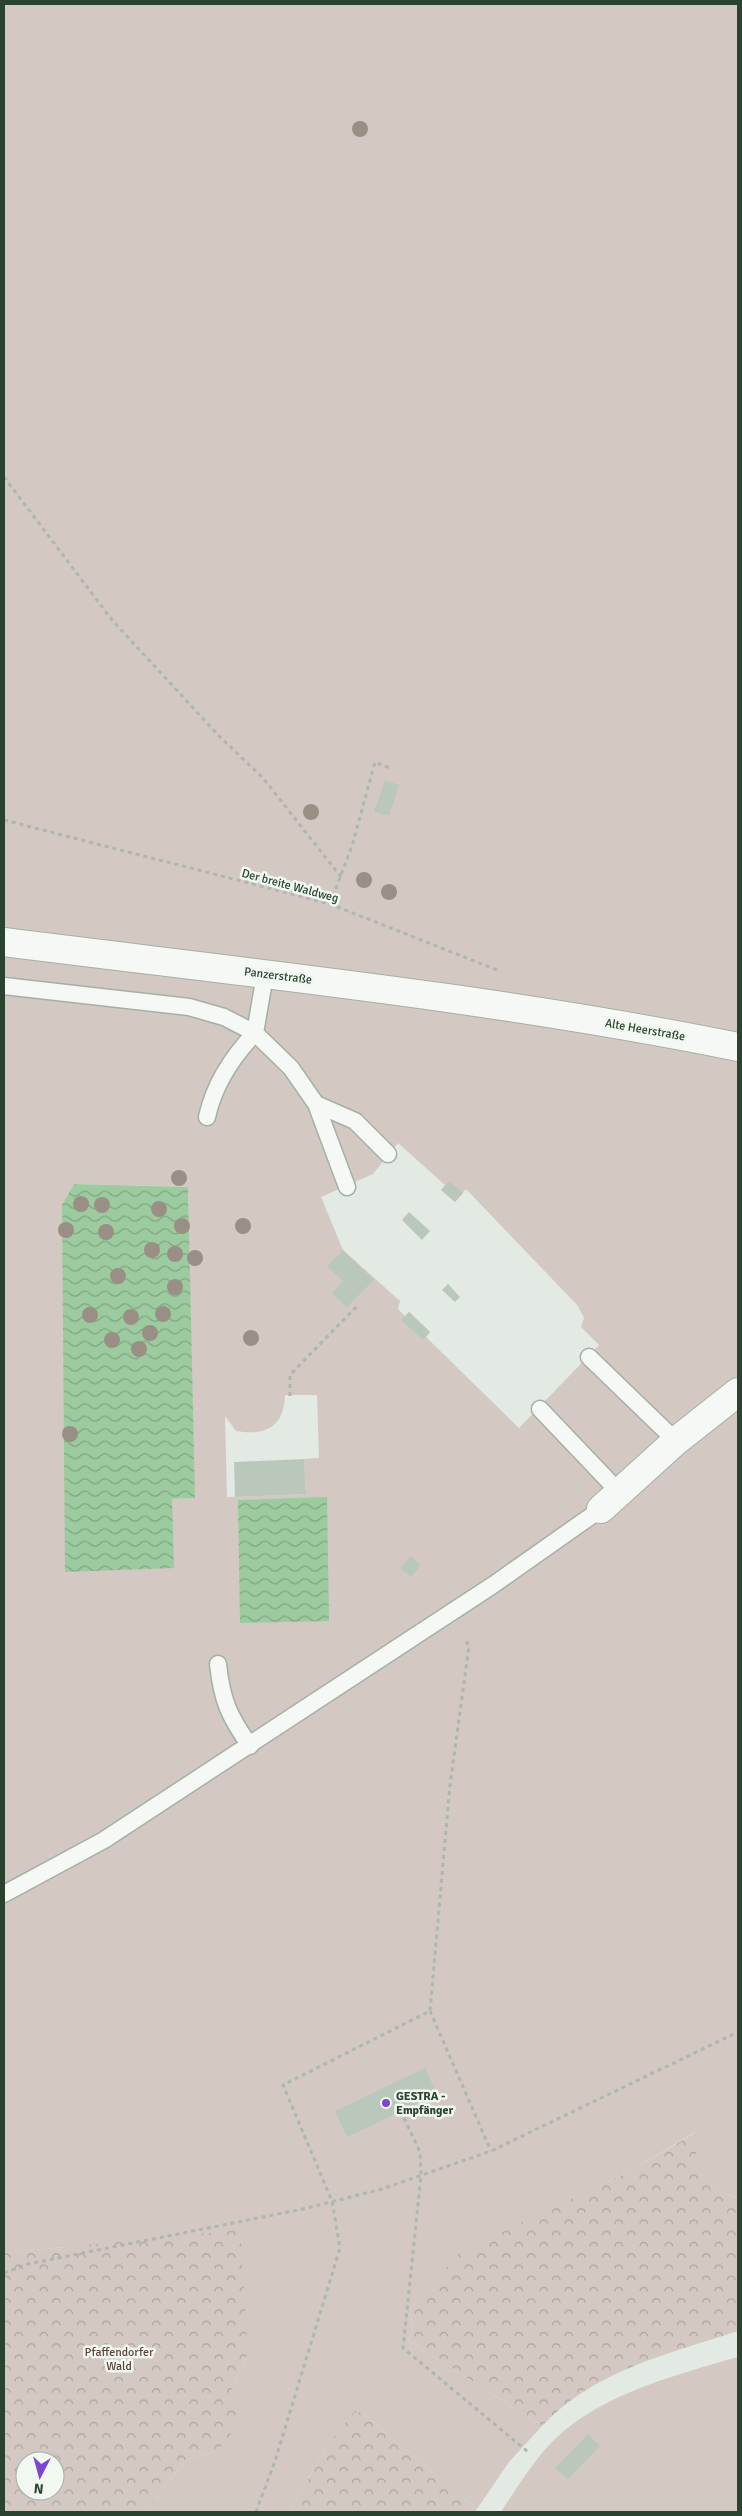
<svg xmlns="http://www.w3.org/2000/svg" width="742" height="2516" viewBox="0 0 742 2516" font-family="Signika,sans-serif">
  <defs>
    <pattern id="forest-crowns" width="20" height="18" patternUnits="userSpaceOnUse" patternTransform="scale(1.25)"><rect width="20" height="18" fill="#d4c8c3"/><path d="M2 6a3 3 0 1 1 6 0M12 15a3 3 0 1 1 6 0" fill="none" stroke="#aca49f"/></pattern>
    <pattern id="water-waves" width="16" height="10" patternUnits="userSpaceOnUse" patternTransform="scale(1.25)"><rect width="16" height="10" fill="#9ccb9f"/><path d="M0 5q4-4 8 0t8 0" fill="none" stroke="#7fa682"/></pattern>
  </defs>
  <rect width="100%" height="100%" fill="#e2eae3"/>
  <path fill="#d4c8c3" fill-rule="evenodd" d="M 4,4 L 738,4 L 738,2199 L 713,2187 L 695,2162 L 695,2132 L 632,2170 L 461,2252 L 410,2310 L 413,2331 L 408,2340 L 542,2426 L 509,2462 L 477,2509 L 365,2415 L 327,2446 L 290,2512 L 146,2512 L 185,2460 L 218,2451 L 230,2393 L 248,2354 L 65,2247 L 4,2253 ZM 398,1143 L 445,1185 L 441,1190 L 455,1202 L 466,1189 L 578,1306 L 584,1318 L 581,1327 L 599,1345 L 519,1428 L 426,1337 L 430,1332 L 409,1312 L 405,1316 L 398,1309 L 400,1301 L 343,1250 L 321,1197 L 373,1174 ZM 74,1184 L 188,1187 L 194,1498 L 172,1499 L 63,1256 L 62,1206 ZM 285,1395 L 317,1395 L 319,1458 L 304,1459 L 306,1494 L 227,1497 L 225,1416 L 236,1431 C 266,1436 284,1427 285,1395 Z
    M 738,2357 L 738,2512 L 501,2512 C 514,2492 527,2471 542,2453 C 588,2397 672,2376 738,2357 Z"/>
  <path fill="url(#forest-crowns)" fill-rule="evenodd" d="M 696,2132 L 696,2162 L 713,2187 L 738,2199 L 738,2331 C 668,2354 595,2370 542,2426 L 408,2340 L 413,2331 L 410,2310 L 460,2252 L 632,2170 Z
    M 240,2230 L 248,2354 L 230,2393 L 241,2420 L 218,2451 L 185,2460 L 146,2512 L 4,2512 L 4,2253 ZM 25,2461 L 55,2461 L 55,2491 L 25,2491 Z
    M 355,2411 L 365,2415 L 477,2509 L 475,2512 L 290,2512 L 327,2446 Z"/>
  <path fill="url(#water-waves)" d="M 74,1184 L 188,1187 L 195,1498 L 172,1499 L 174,1568 L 65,1572 L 62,1205 Z
    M 327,1497 L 329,1621 L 240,1623 L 238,1500 Z"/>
  <path fill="#b9c8bb" d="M 385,780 L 399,785 L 389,816 L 374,812 Z
    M 449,1181 L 463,1193 L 455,1202 L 441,1190 Z
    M 409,1212 L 430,1231 L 422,1240 L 402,1220 Z
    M 343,1250 L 374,1280 L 347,1307 L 332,1293 L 343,1281 L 327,1266 Z
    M 448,1284 L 460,1297 L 455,1302 L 442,1290 Z
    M 409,1312 L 430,1332 L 423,1340 L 401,1320 Z
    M 304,1459 L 306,1494 L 235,1497 L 234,1462 Z
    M 411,1556 L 421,1565 L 411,1577 L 400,1568 Z
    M 425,2068 L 437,2094 L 347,2137 L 335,2111 Z
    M 588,2434 L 600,2446 L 568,2479 L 555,2468 Z"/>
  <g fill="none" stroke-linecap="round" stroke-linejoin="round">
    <g stroke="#a3b1a5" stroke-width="19">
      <path id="service" d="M 265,975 L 255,1033 L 291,1068 L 316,1104 L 347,1187
        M 4,986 L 189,1007 L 224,1017 L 255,1033 C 232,1057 214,1085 207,1117
        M 316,1104 L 355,1121 L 388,1154
        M 589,1357 L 676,1441
        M 540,1409 L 620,1493
        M 218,1664 C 222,1701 229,1716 250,1746
        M 4,1894 L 104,1840 L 493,1585 L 601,1509"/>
    </g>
    <g stroke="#a3b1a5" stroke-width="30">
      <path id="minor" d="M 4,942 C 249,973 496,998 738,1047
        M 601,1509 L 676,1441 L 738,1392"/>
    </g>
    <path stroke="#acb7ad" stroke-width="3" stroke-dasharray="4 4" stroke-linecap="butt" d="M 4,477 L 112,620 L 219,736 L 263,778 L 341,877
      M 4,820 L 330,904 L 497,970
      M 330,904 L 352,846 L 375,762 L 392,769
      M 290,1396 L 290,1375 L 358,1305
      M 430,2011 L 491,2151
      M 404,2118 L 420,2152 L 421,2176 L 403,2348 L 528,2452
      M 4,2273 L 28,2264 L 303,2209 L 382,2189 L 491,2151 L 738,2032
      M 256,2512 L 275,2461 L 340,2248 L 332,2201 L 283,2085 L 430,2011 L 450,1785 L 469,1646 L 464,1638"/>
    <use href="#service" stroke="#f5f8f5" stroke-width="16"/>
    <use href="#minor" stroke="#f5f8f5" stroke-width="28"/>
  </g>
  <g fill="#9a8f84">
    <circle cx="360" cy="129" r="8"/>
    <circle cx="311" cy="812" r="8"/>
    <circle cx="364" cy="880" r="8"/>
    <circle cx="389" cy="892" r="8"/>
    <circle cx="179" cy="1178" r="8"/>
    <circle cx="81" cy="1204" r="8"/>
    <circle cx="102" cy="1205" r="8"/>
    <circle cx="159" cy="1209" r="8"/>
    <circle cx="182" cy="1226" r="8"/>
    <circle cx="243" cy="1226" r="8"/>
    <circle cx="66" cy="1230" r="8"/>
    <circle cx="106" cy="1232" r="8"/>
    <circle cx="152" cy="1250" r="8"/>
    <circle cx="175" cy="1254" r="8"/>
    <circle cx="195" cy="1258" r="8"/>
    <circle cx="118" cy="1276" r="8"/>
    <circle cx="175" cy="1287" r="8"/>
    <circle cx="163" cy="1314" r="8"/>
    <circle cx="90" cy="1315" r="8"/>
    <circle cx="131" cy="1317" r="8"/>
    <circle cx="150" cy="1333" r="8"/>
    <circle cx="251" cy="1338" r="8"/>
    <circle cx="112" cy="1340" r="8"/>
    <circle cx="139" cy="1349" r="8"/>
    <circle cx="70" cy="1434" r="8"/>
  </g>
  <circle fill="#7b46d0" stroke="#f1f8f2" stroke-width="2" cx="386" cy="2103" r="5"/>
  <g text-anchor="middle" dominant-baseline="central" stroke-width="5" stroke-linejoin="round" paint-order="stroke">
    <g font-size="12" fill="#29432e" stroke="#f1f8f2">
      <text transform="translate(290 886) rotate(15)">Der breite Waldweg</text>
      <text transform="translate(278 976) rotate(7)">Panzerstraße</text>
      <text transform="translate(645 1030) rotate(10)">Alte Heerstraße</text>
    </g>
    <g font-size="12" font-weight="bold" fill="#29432e" stroke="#f1f8f2" text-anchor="start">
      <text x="396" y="2096">GESTRA -<tspan x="396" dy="14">Empfänger</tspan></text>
    </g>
    <g font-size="12" fill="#5f4436" stroke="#f1f8f2">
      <text x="119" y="2352">Pfaffendorfer<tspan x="119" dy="14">Wald</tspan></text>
    </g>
  </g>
  <rect width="742" height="2516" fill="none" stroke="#29432e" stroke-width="10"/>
  <g transform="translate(40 2476) rotate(186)"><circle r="24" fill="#f1f8f2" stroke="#a1b0a4"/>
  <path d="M0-4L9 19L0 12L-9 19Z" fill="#7b46d0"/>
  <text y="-8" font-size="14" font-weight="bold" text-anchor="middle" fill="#29432e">N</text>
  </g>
</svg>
